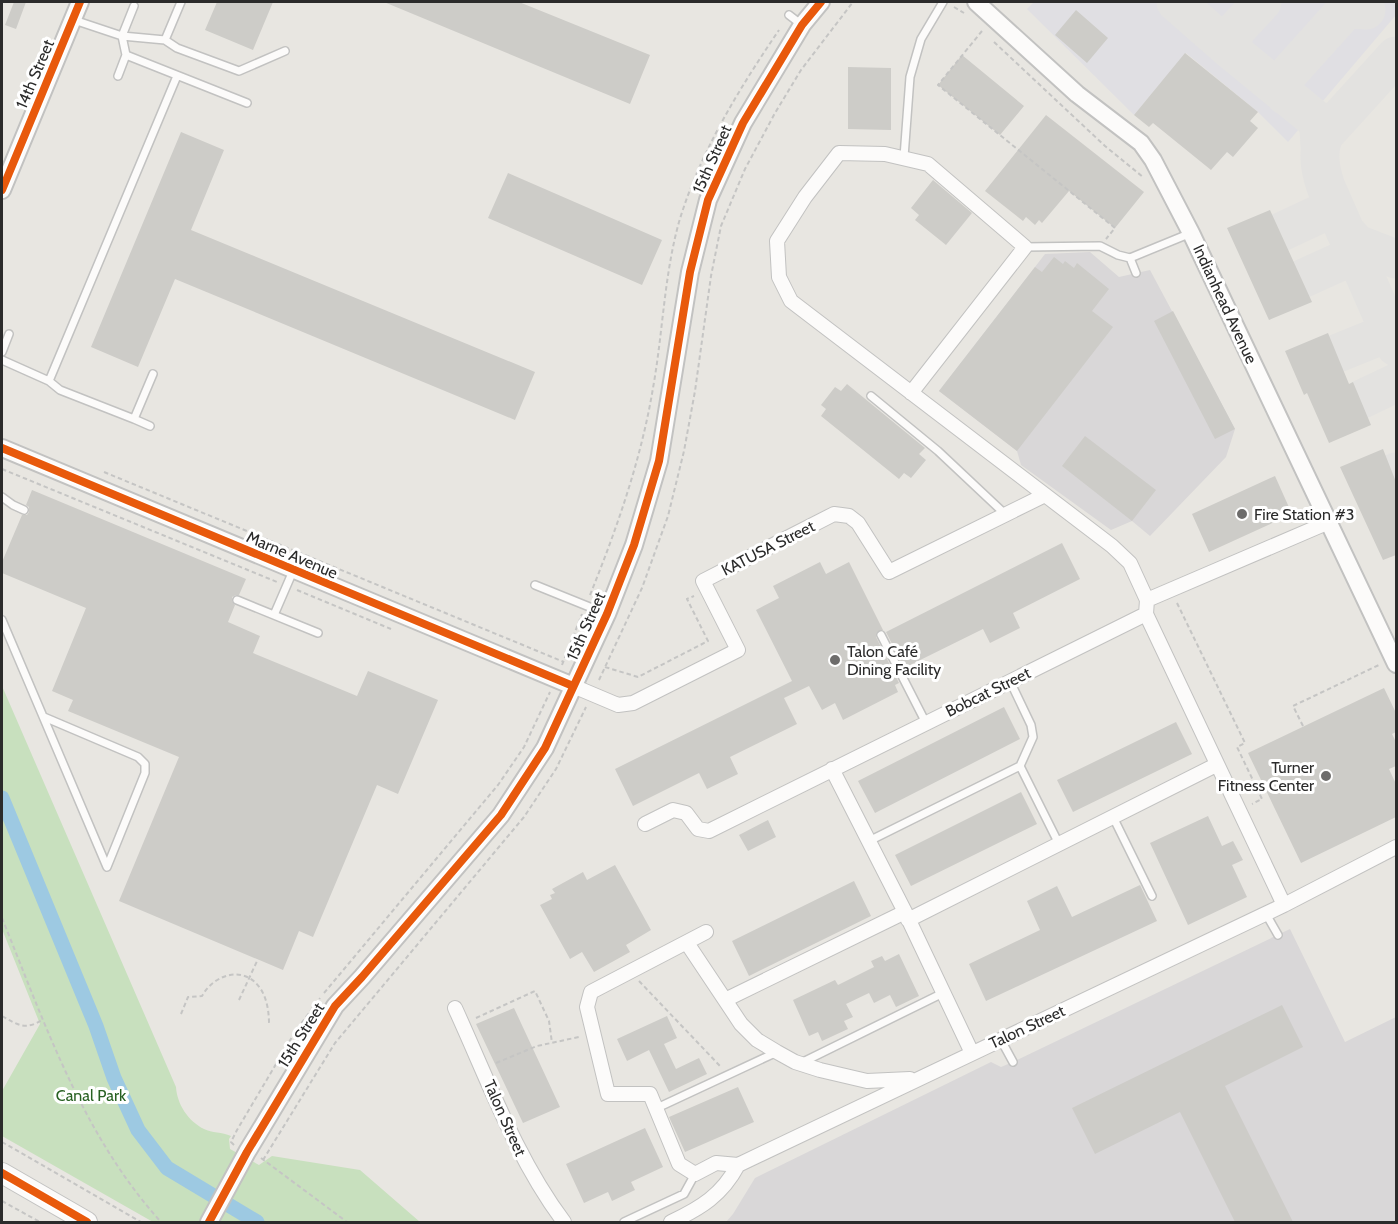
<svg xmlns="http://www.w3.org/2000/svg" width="1398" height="1224" viewBox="0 0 1398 1224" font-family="Cabin,sans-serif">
  <rect width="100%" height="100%" fill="#e8e6e1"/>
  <path fill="#d9d7d8" d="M 1090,252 L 1119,277 L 1150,270 L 1235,429 L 1226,457 L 1150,536 L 1132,521 L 1111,530 L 1021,465 L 1017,451 L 939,391 L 1045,254 Z
    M 1290,929 L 1345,1042 L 1396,1017 L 1396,1222 L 726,1222 L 733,1214 L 755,1178 L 991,1062 L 1001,1067 L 1013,1062 Z"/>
  <path fill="#e0dfe3" d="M 1034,2 L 1396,2 L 1396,15 L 1288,142 L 1258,112 L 1186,53 L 1134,115 L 1027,9 Z"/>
  <path fill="#c8e0be" d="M 2,686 L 176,1087 C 177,1104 188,1121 204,1129 C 212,1133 222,1132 231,1136 L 229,1139 L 230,1149 L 259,1165 L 272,1156 L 360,1170 L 420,1222 L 153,1222 L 2,1136 L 2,1091 L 40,1024 L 2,929 Z"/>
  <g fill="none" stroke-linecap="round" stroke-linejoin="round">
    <path stroke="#9dc9e2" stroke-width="15" d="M 2,798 L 96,1026 L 114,1078 L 138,1130 L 167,1168 L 257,1222"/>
    <path stroke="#e3e2e0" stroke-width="39" d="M 1176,2 L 1232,51 L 1315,119 L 1319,128 L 1320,146
      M 1232,51 L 1234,32 L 1262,2
      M 1396,56 L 1325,134 C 1316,151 1320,170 1326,187 L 1396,347
      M 1286,96 L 1284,84 L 1288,74 L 1343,13 L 1352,9 L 1366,10
      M 1345,231 L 1357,244 L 1396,259
      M 1281,232 L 1326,211 L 1331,198
      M 1304,278 L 1346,259 L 1351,246
      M 1338,353 L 1380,336 L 1385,322
      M 1362,399 L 1396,383
      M 1395,473 L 1396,472"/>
  </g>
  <path fill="#cdccc8" d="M 14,2 L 26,2 L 16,29 L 5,25 Z
    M 217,2 L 273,2 L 253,50 L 205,30 Z
    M 384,2 L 519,2 L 650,55 L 630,104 Z
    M 1076,10 L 1108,38 L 1087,63 L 1055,35 Z
    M 1185,53 L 1258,112 L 1250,121 L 1258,128 L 1233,157 L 1227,152 L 1211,170 L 1153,123 L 1149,127 L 1134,115 Z
    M 962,55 L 1024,106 L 1000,135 L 938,85 Z
    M 848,67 L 891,68 L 891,130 L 848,129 Z
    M 1046,115 L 1144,192 L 1115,228 L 1069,191 L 1042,223 L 1039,220 L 1035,225 L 1026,217 L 1023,221 L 985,191 Z
    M 181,132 L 224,150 L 191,230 L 535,372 L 515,420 L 175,279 L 138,367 L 91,347 Z
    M 508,173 L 662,240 L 642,285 L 488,218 Z
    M 933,180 L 972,213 L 946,245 L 915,220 L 919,215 L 911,208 Z
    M 1270,210 L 1312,302 L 1269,320 L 1227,228 Z
    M 1054,257 L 1063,264 L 1065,261 L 1074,268 L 1077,263 L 1109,289 L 1092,311 L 1113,327 L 1017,451 L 939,391 L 1035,267 L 1042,272 Z
    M 1173,311 L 1235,429 L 1215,439 L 1154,321 Z
    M 1328,333 L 1349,384 L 1353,382 L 1371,425 L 1329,443 L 1307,393 L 1304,395 L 1285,351 Z
    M 847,384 L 925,448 L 919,454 L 926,460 L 911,478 L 904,473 L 899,479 L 821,416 L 826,409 L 821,405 L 835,387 L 841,391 Z
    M 1085,436 L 1156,490 L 1132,521 L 1062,466 Z
    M 1383,449 L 1396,482 L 1396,555 L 1383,560 L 1340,467 Z
    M 1275,476 L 1292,514 L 1209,552 L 1192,514 Z
    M 32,490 L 246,579 L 239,595 L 236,595 L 232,597 L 232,601 L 235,605 L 228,622 L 260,636 L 253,653 L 357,696 L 368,671 L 438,700 L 398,794 L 377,785 L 313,937 L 299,931 L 283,970 L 119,901 L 179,757 L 68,711 L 73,700 L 52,691 L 86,608 L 2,573 L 2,562 L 22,515 L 27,515 L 29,512 L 29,507 L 26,505 Z
    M 1062,543 L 1080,579 L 1013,613 L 1020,628 L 990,643 L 983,629 L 904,668 L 886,632 Z
    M 820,562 L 826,574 L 849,562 L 883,630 L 877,632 L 876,637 L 899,683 L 895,685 L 898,692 L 843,720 L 835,703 L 822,710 L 809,686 L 784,698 L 797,724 L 730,757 L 738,774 L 707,789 L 699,773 L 633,806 L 615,769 L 792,681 L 756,610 L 779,598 L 773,586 Z
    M 1384,688 L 1396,713 L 1396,732 L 1392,734 L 1396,742 L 1396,766 L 1389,769 L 1396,784 L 1396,817 L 1301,863 L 1248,753 Z
    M 1004,707 L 1020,739 L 875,813 L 858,781 Z
    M 1176,722 L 1192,754 L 1073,812 L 1057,780 Z
    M 1021,792 L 1037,824 L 911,886 L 895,855 Z
    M 1208,816 L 1222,846 L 1233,841 L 1243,860 L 1232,865 L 1247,897 L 1188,925 L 1150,843 Z
    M 768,820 L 776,837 L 748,851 L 739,835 Z
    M 615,865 L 651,930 L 626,945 L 630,952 L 594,972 L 582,952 L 570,959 L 540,905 L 552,899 L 550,895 L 555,893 L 552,889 L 583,872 L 587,880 Z
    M 854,881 L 871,916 L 749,976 L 732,941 Z
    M 1140,885 L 1157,921 L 986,1001 L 969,964 L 1040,930 L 1027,901 L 1057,886 L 1072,917 Z
    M 899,954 L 919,996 L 896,1007 L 890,995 L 874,1003 L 869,993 L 846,1004 L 853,1017 L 844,1021 L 848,1029 L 822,1041 L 818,1032 L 809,1036 L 793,1000 L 835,980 L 838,985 L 874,967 L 871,961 L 882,956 L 885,961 Z
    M 1282,1005 L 1303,1047 L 1225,1086 L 1293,1222 L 1235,1222 L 1180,1112 L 1095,1154 L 1072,1108 Z
    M 514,1008 L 560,1107 L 523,1123 L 476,1024 Z
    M 667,1016 L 677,1038 L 664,1044 L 676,1069 L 699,1058 L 707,1074 L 669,1092 L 649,1050 L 627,1061 L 617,1039 Z
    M 738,1087 L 754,1122 L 685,1152 L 669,1117 Z
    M 645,1128 L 663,1167 L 631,1182 L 635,1190 L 612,1201 L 608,1192 L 584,1203 L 566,1164 Z"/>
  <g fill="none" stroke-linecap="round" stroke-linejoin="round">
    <g stroke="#c2c2c1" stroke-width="10">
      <path id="service" d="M 789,15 L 802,25
        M 74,20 L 122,36 L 165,40 L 181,2
        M 165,40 L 177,48 L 239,71 L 285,51
        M 126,55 L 247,103
        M 118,76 L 126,55 L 122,36 L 134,6
        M 904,157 L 910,77 L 921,39 L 943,2
        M 1025,247 L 1100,246 L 1118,255 L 1130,258 L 1191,233
        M 1130,258 L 1136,273
        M 2,352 L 9,334
        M 2,360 L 49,381 L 177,76
        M 49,381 L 60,390 L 134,419 L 153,374
        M 871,396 L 938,451 L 1005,514
        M 134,419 L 150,426
        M 2,497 L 13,505 L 24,510
        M 535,585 L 607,614
        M 237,600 L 318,633
        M 274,615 L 293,571
        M 2,620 L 107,867 L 145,773 L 145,764 L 138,757 L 44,717
        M 881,635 L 926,723
        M 1010,681 L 1031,725 L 1033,737 L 1020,766
        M 1113,817 L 1152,896
        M 869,841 L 1020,766 L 1059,844
        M 1266,914 L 1278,935
        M 1001,1040 L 1013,1062
        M 801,1063 L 943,993
        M 657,1108 L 777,1052
        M 624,1222 L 684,1194 L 695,1174"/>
    </g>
    <g stroke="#c2c2c1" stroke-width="16">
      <path id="minor" d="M 911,393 L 1025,247 L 928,164 L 885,154 L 839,153 L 805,197 L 777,241 L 779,277 L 791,301 L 1112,546 L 1130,563 L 1147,600
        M 1146,614 L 1284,905
        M 573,686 L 618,705 L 633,703 L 738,650 L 703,581 L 834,514 L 849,516 L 858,523 L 889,572 L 1045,495
        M 832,769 L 905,912 L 972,1053
        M 645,824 L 673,810 L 686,813 L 698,829 L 709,831 L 1146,614 L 1147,600 L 1329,522
        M 908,920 L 1216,765
        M 706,932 L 591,992 L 587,1007 L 608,1094 L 650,1094 L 679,1164 L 695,1174 L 716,1163 L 738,1165
        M 687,943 L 741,1024 L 757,1040 L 777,1052 L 795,1062 L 820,1070 L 867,1081 L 910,1079
        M 725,1000 L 905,912
        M 455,1008 C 488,1080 516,1158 564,1222
        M 671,1222 C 701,1208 722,1195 738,1165 L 1284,905 L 1396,847"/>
    </g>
    <g stroke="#c2c2c1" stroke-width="20">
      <path id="tertiary" d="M 976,2 L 1077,94 L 1141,143 L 1153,160 L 1191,233 L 1396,664
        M 2,190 L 80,2
        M 2,448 L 573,686
        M 209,1222 L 247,1152 L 335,1006 L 362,977 L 501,815 L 545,748 L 607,614 L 634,545 L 659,461 L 690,272 L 708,200 L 743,123 L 802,25 L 821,2"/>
    </g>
    <g stroke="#c2c2c1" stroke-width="22">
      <path id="secondary" d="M 2,1173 L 87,1222"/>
    </g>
    <path stroke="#c5c5c4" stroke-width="2" stroke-dasharray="4.5 3" stroke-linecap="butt" d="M 954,7 L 964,13
      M 982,31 L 938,85 L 1115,228 L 1106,239
      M 994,42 L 1105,146 L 1143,177
      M 2,469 L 277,582
      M 104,472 L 564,662
      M 297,590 L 391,629
      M 590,595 C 617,528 641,460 653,388 C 663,332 664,276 679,222 C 700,152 739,89 779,30
      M 1177,603 L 1245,743 L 1237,747 L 1262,799 L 1252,804
      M 562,665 L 582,614
      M 605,667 L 638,677 L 708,641 L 687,599 L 694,596
      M 599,680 L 642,588 L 668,516 L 684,451 L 695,391 L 711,276 L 721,226 L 745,169 L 775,113 L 801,70 L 853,2
      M 1303,726 L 1293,706 L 1381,664
      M 2,918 C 45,1024 83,1136 161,1222
      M 639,981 L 720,1066
      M 324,993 L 498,785 L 524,747 L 550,692
      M 239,1000 L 258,959
      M 181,1014 L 188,997 L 202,996 C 214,974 244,965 260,988 C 267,998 269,1012 269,1024
      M 2,1016 C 18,1025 26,1031 43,1019
      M 476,1018 L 535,991 L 549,1021 L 552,1043
      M 496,1063 L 537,1046 L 579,1037
      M 2,1142 L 141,1222
      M 234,1145 L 231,1142 L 237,1130 L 295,1032 L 320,998
      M 261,1158 L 347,1222
      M 263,1160 L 335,1043 L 524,817 L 556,769 L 586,707
      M 2,1201 L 40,1222"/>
    <use href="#service" stroke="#fcfbfa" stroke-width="7"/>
    <use href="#minor" stroke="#fcfbfa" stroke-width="14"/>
    <use href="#tertiary" stroke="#fcfbfa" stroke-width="16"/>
    <use href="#secondary" stroke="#fcfbfa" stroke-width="20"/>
    <g stroke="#fff" stroke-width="11">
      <path id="cycleway" d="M 2,190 L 80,2
        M 2,448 L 573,686
        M 2,1173 L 87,1222
        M 209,1222 L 247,1152 L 335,1006 L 362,977 L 501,815 L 545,748 L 607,614 L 634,545 L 659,461 L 690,272 L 708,200 L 743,123 L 802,25 L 821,2"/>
    </g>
    <use href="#cycleway" stroke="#e8590c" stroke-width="8"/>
  </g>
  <g fill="#6d6c6b" stroke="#fff" stroke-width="2">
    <circle cx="1242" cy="514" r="6"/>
    <circle cx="835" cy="660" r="6"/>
    <circle cx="1326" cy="776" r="6"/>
  </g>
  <g text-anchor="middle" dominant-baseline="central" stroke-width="6" stroke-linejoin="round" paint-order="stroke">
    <g font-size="16" fill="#2b2b2b" stroke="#fff">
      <text transform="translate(35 74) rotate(-67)">14th Street</text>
      <text transform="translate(712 159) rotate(-66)">15th Street</text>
      <text transform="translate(1225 304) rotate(65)">Indianhead Avenue</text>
      <text transform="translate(768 548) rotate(-27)">KATUSA Street</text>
      <text transform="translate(292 555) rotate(23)">Marne Avenue</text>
      <text transform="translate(586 626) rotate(-66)">15th Street</text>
      <text transform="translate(988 692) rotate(-26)">Bobcat Street</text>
      <text transform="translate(1027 1027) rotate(-25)">Talon Street</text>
      <text transform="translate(301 1035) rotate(-58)">15th Street</text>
      <text transform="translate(505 1118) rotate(66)">Talon Street</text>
    </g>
    <g font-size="16" fill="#2b2b2b" stroke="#fff" text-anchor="start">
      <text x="1254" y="514">Fire Station #3</text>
      <text x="847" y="651">Talon Café<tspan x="847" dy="18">Dining Facility</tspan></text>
      <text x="1314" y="767" text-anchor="end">Turner<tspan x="1314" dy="18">Fitness Center</tspan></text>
    </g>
    <g font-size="16" fill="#286122" stroke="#fff">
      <text x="91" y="1095">Canal Park</text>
    </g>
  </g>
  <rect width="1398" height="1224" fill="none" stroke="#2b2b2b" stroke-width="6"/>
</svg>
